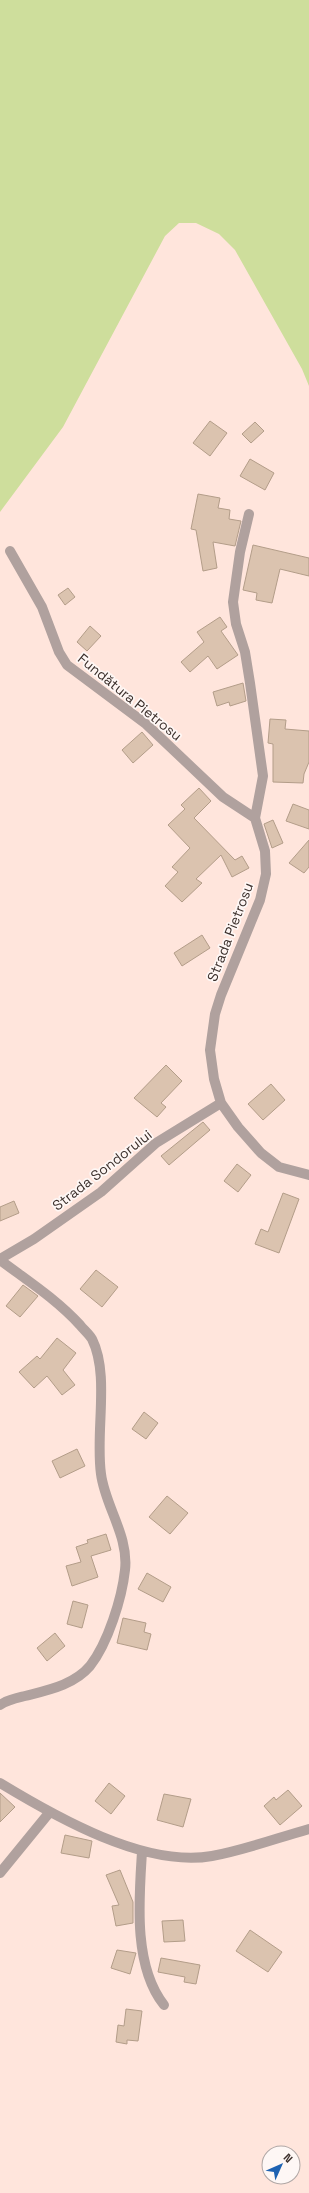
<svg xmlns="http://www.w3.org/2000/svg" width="309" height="2193" viewBox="0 0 309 2193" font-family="'Space Grotesk',sans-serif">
  <rect width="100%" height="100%" fill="#ffe5dc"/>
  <path fill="#cede9c" d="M 0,0 L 309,0 L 309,386 L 302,369 L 235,250 L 219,234 L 196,223 L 179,223 L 165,236 L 63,427 L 0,512 Z"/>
  <path fill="#dbc3af" stroke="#b39d89" d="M 210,421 L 227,433 L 210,456 L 193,443 Z
    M 255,422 L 264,431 L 251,443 L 242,434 Z
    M 250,459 L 274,473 L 265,490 L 240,476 Z
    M 198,494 L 220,498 L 218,508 L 230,510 L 229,519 L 241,521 L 235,546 L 213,542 L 217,568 L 203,571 L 196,530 L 191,529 Z
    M 253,545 L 309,558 L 309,576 L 280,569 L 272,603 L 256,600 L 257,593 L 243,590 Z
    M 68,588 L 75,597 L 65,605 L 58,595 Z
    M 220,617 L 227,627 L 221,631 L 238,655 L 217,669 L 208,656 L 190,672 L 181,662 L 204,642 L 197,632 Z
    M 90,626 L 101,636 L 87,651 L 77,642 Z
    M 243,683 L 246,701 L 230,706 L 229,702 L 217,706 L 213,692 Z
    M 270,719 L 286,720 L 285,729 L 309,731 L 309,762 L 304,774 L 303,783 L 273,782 L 273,744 L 268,743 Z
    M 142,732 L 153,745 L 133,763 L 122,750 Z
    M 199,788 L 211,801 L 194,818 L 235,860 L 242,856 L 249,868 L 232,877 L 221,855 L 196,879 L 202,883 L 182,902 L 165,886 L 178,872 L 172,867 L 190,848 L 168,825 L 185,809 L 181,805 Z
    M 293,804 L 309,810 L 309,829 L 286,821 Z
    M 273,820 L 283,843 L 272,848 L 264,824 Z
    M 309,840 L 309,867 L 304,873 L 289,863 Z
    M 202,935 L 210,948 L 182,966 L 174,953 Z
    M 166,1065 L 182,1081 L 161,1103 L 166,1107 L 157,1117 L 134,1098 Z
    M 271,1084 L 285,1100 L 263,1120 L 248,1104 Z
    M 203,1122 L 210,1130 L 169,1165 L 161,1156 Z
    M 237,1164 L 251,1175 L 238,1192 L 224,1181 Z
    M 283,1193 L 299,1199 L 279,1253 L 255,1244 L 261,1229 L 268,1232 Z
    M 14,1201 L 19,1213 L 0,1221 L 0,1207 Z
    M 96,1270 L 118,1287 L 102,1307 L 80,1289 Z
    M 23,1285 L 38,1296 L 20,1317 L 6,1306 Z
    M 57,1338 L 76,1353 L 63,1370 L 75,1385 L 62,1395 L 47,1376 L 34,1388 L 19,1372 L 37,1356 L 40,1359 Z
    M 144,1412 L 158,1423 L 146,1439 L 132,1429 Z
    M 77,1449 L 85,1466 L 60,1478 L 52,1461 Z
    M 167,1496 L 188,1513 L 170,1534 L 149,1517 Z
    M 106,1534 L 111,1550 L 91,1556 L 98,1577 L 72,1586 L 66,1566 L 81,1562 L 76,1547 L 88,1543 L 87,1540 Z
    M 147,1573 L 171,1587 L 163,1602 L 138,1589 Z
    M 73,1601 L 88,1605 L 82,1628 L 67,1624 Z
    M 123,1618 L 146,1623 L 144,1632 L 151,1634 L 147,1650 L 117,1643 Z
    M 55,1633 L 65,1646 L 47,1661 L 37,1648 Z
    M 109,1783 L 125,1796 L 111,1814 L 95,1801 Z
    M 288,1790 L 302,1806 L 280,1825 L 264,1806 L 274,1797 L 276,1800 Z
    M 0,1793 L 15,1807 L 0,1822 Z
    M 164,1794 L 191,1799 L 183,1827 L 157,1820 Z
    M 65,1835 L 92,1841 L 89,1858 L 61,1853 Z
    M 120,1870 L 133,1902 L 133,1923 L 116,1926 L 112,1906 L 119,1905 L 106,1875 Z
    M 183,1920 L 185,1941 L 164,1942 L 162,1921 Z
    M 250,1930 L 282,1952 L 268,1972 L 236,1951 Z
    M 117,1950 L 136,1953 L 130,1974 L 111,1968 Z
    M 161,1958 L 200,1965 L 196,1984 L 184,1982 L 185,1977 L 158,1972 Z
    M 126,2009 L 142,2011 L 138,2041 L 127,2040 L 127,2044 L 116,2042 L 118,2025 L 124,2026 Z"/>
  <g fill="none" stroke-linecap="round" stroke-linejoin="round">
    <path stroke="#b0a19e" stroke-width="10" d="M 249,514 L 240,552 L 233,602 L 236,624 L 245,652 L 250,683 L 263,776 L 255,818 L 265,851 L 266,874 L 260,900 L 221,995 L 215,1014 L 210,1050 L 214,1079 L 221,1103 L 238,1127 L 261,1153 L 279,1167 L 309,1175
      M 10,551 L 42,607 L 59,652 L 67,665 L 146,724 L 223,797 L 255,818
      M 0,1259 L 34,1239 L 101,1192 L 156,1143 L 221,1103
      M 0,1260 C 28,1281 56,1299 80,1325 C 83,1329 89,1334 92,1339 C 110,1375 95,1432 101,1474 C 105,1506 129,1536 125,1570 C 122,1598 108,1643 90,1666 C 74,1685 48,1690 25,1696 C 17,1698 7,1700 0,1705
      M 0,1783 C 56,1817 145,1868 212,1856 C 245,1850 277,1838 309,1829
      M 142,1852 C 139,1899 133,1966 164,2005
      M 0,1873 L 49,1813"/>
  </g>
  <g text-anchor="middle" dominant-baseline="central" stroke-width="3.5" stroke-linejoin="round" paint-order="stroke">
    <g font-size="14" fill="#3c302c" stroke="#fef7f5">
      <text transform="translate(130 697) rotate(39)">Fundătura Pietrosu</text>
      <text transform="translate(230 932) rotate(-69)">Strada Pietrosu</text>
      <text transform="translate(102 1170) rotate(-38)">Strada Sondorului</text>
    </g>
  </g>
  <g transform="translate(281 2165) rotate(45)"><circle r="19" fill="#fef7f5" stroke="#b0a7a5"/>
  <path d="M0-3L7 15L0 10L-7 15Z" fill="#1e62b2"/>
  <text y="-6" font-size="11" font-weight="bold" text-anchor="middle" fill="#3c302c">N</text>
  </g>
</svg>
